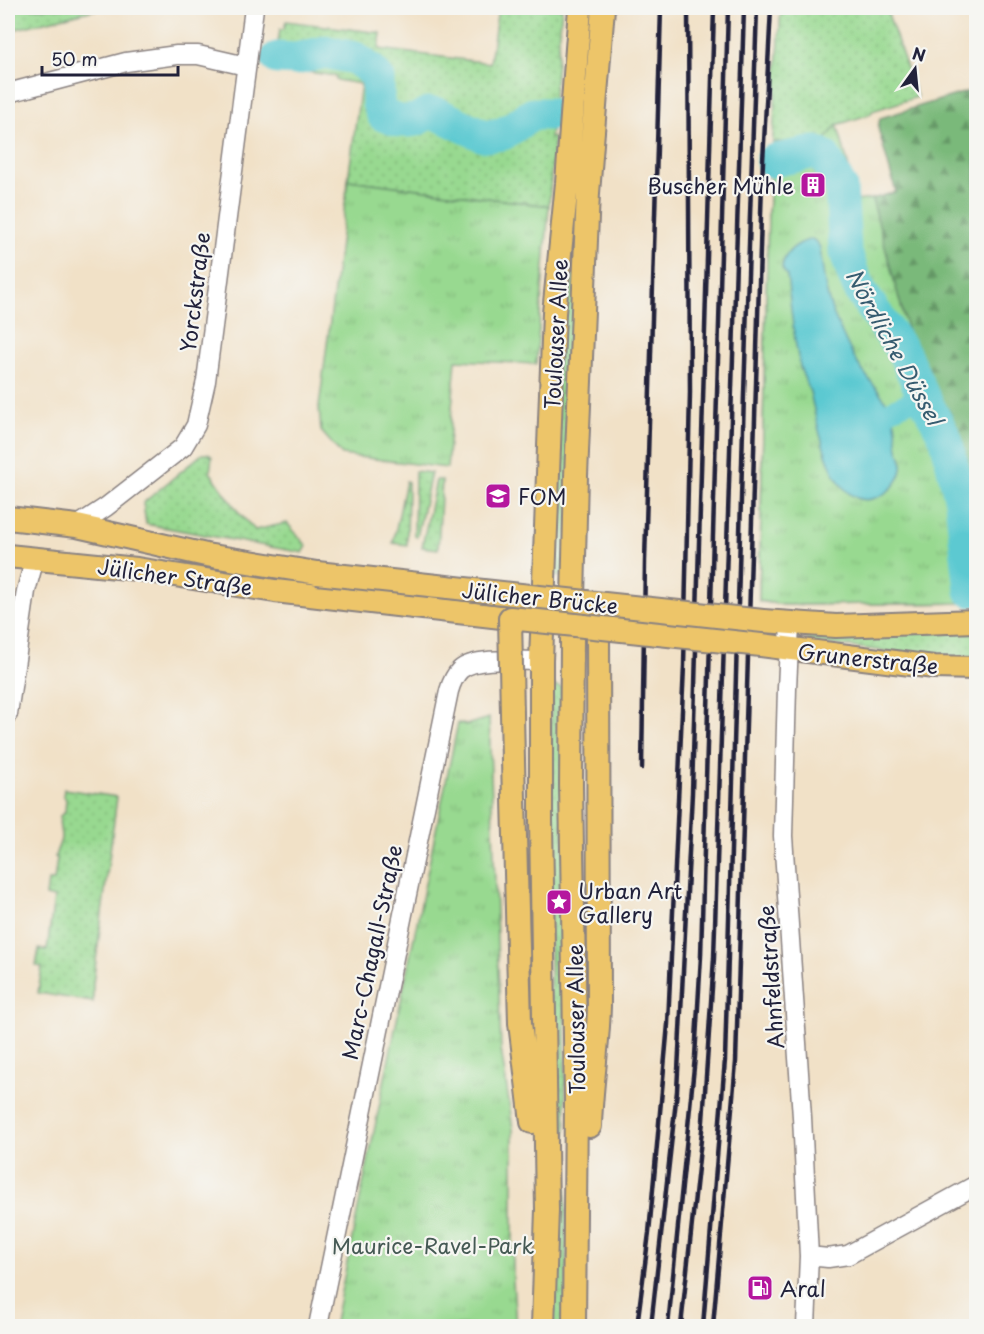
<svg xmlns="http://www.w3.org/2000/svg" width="984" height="1334" viewBox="0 0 984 1334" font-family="'Playpen Sans',sans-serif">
  <defs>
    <pattern id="grass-dots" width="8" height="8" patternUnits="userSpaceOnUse" patternTransform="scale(1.5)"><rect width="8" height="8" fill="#98d990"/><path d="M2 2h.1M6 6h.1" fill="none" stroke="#83ba7d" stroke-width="1.8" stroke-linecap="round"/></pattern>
    <pattern id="forest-firs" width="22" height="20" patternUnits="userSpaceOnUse" patternTransform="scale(1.5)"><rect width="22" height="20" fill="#7ab97a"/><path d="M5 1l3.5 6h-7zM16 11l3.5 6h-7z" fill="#649665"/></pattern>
    <pattern id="park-tufts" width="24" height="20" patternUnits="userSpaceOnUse" patternTransform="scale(1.5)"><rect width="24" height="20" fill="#98d990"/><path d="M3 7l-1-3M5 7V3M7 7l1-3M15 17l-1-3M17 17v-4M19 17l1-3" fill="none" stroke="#83ba7d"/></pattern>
  </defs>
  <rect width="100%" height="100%" fill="#f6f6f2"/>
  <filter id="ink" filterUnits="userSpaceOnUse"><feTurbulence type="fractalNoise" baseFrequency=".0167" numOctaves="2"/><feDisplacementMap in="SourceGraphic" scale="12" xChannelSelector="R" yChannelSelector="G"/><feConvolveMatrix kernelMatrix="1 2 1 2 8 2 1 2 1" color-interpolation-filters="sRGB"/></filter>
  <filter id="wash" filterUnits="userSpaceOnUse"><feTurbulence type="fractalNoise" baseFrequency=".008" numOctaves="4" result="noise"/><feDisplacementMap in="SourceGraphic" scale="24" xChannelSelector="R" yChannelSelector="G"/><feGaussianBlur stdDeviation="1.35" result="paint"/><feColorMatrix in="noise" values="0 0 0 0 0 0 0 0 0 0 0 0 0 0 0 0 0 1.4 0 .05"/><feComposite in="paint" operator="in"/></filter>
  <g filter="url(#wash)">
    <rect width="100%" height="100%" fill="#f1e1c7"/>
    <path fill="url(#grass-dots)" stroke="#5d7e66" stroke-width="1.5" d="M 8,8 L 102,8 L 8,31 Z
      M 498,8 L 562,8 L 550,138 L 554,137 L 549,206 L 348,180 L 361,84 L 336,80 L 336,76 L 285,69 L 286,66 L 275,64 L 280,29 L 284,29 L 286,21 L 381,33 L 379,49 L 490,63 Z
      M 587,8 L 596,8 L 566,577 L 552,576 L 558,331 Z
      M 781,8 L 886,8 L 917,97 L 872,111 L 871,114 L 837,125 L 858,201 L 872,199 L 976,584 L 976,603 L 784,605 L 759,601 L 768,216 Z
      M 202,454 L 209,454 L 212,457 L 210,472 L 239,513 L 255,530 L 287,523 L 307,546 L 303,553 L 146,524 L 143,503 Z
      M 415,471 L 431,473 L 417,537 L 414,536 Z
      M 436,480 L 442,480 L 438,549 L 422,547 Z
      M 406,481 L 408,482 L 407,545 L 393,543 Z
      M 976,629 L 976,658 L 934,657 L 811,642 L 806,638 L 807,634 Z
      M 555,686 L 563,688 L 567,1326 L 549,1326 L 551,687 Z
      M 64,789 L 117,797 L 93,984 L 93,1002 L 38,993 L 42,967 L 36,966 L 39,949 L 47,950 L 54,898 L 46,896 L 48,881 L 54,881 L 57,858 L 55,857 C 56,849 61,844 61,837 C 61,829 58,826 60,816 L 65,812 L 66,799 L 63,796 Z"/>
    <path fill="url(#forest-firs)" stroke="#4e6e5a" stroke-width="1.5" d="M 976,89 L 976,584 L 872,199 L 896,192 L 878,128 L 880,118 Z"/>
    <path fill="url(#park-tufts)" stroke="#5d7e66" stroke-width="1.5" d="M 837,124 L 858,201 L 872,199 L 976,584 L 976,603 L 784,605 L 759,601 L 768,216 L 773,142 L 824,142 Z
      M 348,180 L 549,206 L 536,364 L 456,360 L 447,468 L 342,455 L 321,431 L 319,407 Z
      M 489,718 L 501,1049 L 513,1129 L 513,1281 L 516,1326 L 334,1326 L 458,723 L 466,725 Z"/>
    <path fill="#5cc9d1" stroke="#3f7686" stroke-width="1.5" d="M 812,239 L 817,242 L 820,248 C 823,271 825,294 834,315 C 841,331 849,350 858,364 C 868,380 882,392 890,409 C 897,421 896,435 898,449 C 899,454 902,457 902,462 C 904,477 892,491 878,497 C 831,517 817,419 810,392 C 807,383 802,375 800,366 C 793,336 791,306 787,276 L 782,268 C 784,251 797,243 812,239 Z"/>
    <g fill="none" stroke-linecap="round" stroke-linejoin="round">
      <path stroke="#5cc9d1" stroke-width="20" d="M 891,410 L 923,396"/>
      <path stroke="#5cc9d1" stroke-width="33" d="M 277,58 L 296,59 L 325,52 L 355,58 L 371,70 L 378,78 L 378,103 L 383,115 L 399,121 L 407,121 L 416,120 L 428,113 L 438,114 L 484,136 L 503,134 L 533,114 L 550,114
        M 772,161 L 815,152 L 824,156 L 841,187 L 845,250 L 853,274 L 861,292 L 904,353 L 923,396 L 946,439 L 961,501 L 971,591"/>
    </g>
  </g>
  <g filter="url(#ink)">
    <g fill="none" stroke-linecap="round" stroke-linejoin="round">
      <g stroke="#8a8281" stroke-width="21">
        <path id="minor" d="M 8,93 L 126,62 L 177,55 L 198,55 L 246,66
          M 77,526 L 106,507 L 183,447 L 196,425 L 206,381 L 254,8
          M 790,624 L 787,688 L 783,836 L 802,1117 L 809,1256 L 806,1326
          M 8,714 L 26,591 L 35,558
          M 809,1256 L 828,1258 L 848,1255 L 976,1185
          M 318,1326 L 449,691 C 451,684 454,676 460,670 C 475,656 521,661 541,661"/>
      </g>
      <g stroke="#8a8281" stroke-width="26">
        <path id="major" d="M 8,518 L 77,526 L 206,555 L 317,573
          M 8,556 L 137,569 L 275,591 L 510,618
          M 763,621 L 836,626 L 976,621
          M 761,645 L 934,667 L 976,668
          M 513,761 L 520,1023 L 532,1122
          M 590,1126 C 591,1086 598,1047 599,1006 L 598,627
          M 543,1326 L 547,1210 L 541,821 L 541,661 L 554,313 L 567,183 L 580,8
          M 574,1326 L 576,1102 L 571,785 L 572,640 L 576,476 L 588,193 L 603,8"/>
      </g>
      <use href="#minor" stroke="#fff" stroke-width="18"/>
      <use href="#major" stroke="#edc569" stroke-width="22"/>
      <path stroke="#22223b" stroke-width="4.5" d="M 642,768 L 645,561 L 661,8
        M 637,1326 L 649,1233 L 668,1024 L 684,666 L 690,392 L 688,8
        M 651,1326 L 677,1091 L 692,793 L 714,8
        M 668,1326 L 695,1057 L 701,956 L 728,8
        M 681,1326 L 703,1121 L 714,958 L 744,8
        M 703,1326 L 725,1060 L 744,394 L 757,8
        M 713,1326 L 736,1062 L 762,181 L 771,8"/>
      <g stroke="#8a8281" stroke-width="26" stroke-linecap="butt">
        <path id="major-bridge" d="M 317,573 L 763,621
          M 513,761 L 510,618 L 761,645"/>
      </g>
      <use href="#major-bridge" stroke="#edc569" stroke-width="22"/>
    </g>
  </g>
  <defs>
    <g id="building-square" transform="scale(1.35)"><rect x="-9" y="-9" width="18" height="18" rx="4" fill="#b5179e" stroke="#f6f6f2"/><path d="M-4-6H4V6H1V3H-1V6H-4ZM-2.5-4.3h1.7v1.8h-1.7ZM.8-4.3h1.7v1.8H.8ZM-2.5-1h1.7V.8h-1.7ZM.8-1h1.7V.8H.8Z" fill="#fff"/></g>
    <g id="university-square" transform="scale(1.35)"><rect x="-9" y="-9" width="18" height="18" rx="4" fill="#b5179e" stroke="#f6f6f2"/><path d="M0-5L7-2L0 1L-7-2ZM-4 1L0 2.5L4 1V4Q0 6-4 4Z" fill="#fff"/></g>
    <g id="sight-square" transform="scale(1.35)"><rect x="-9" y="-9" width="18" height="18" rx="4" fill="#b5179e" stroke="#f6f6f2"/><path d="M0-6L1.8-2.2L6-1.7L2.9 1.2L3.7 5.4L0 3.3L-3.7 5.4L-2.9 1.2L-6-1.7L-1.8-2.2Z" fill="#fff"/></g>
    <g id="fuel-square" transform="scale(1.35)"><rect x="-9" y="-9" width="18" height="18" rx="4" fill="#b5179e" stroke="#f6f6f2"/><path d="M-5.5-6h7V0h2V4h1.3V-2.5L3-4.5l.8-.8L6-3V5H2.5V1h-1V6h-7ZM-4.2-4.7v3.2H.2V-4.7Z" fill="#fff"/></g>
  </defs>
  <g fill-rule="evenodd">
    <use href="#building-square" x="813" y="185"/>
    <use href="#university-square" x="498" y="496"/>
    <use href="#sight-square" x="559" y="902"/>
    <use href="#fuel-square" x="760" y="1288"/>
  </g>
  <g text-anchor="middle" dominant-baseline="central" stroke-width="4.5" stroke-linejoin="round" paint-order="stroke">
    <g font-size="21" fill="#22223b" stroke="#f6f6f2" text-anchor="start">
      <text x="794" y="185" text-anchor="end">Buscher Mühle</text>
      <text x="518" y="496">FOM</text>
      <text x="578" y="890">Urban Art<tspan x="578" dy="24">Gallery</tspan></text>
      <text x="780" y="1288">Aral</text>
    </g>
    <g font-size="21" fill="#22223b" stroke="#f6f6f2">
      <text transform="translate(194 292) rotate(-83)">Yorckstraße</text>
      <text transform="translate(555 334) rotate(-87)">Toulouser Allee</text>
      <text transform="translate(175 576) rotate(8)">Jülicher Straße</text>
      <text transform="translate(540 597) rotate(6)">Jülicher Brücke</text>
      <text transform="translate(868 658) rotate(6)">Grunerstraße</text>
      <text transform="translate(371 952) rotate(-78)">Marc-Chagall-Straße</text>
      <text transform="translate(770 977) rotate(-94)">Ahnfeldstraße</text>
      <text transform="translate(575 1019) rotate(-91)">Toulouser Allee</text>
    </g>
    <g font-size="21" fill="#455954" stroke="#f6f6f2">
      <text x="433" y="1245">Maurice-Ravel-Park</text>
    </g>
    <g font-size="22" font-style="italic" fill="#365c70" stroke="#f6f6f2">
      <text transform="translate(895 346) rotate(61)">Nördliche Düssel</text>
    </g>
  </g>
  <rect width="984" height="1334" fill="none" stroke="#f6f6f2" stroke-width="30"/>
  <g transform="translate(915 69) rotate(15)" stroke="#f6f6f2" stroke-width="4.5" paint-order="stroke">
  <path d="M0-4.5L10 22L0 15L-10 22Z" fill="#22223b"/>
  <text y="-9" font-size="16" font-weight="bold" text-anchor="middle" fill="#22223b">N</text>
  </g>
  <path d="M42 66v9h136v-9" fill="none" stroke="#22223b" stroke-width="3"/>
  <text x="51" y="66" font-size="18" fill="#22223b" stroke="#f6f6f2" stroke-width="4.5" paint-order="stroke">50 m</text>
</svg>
